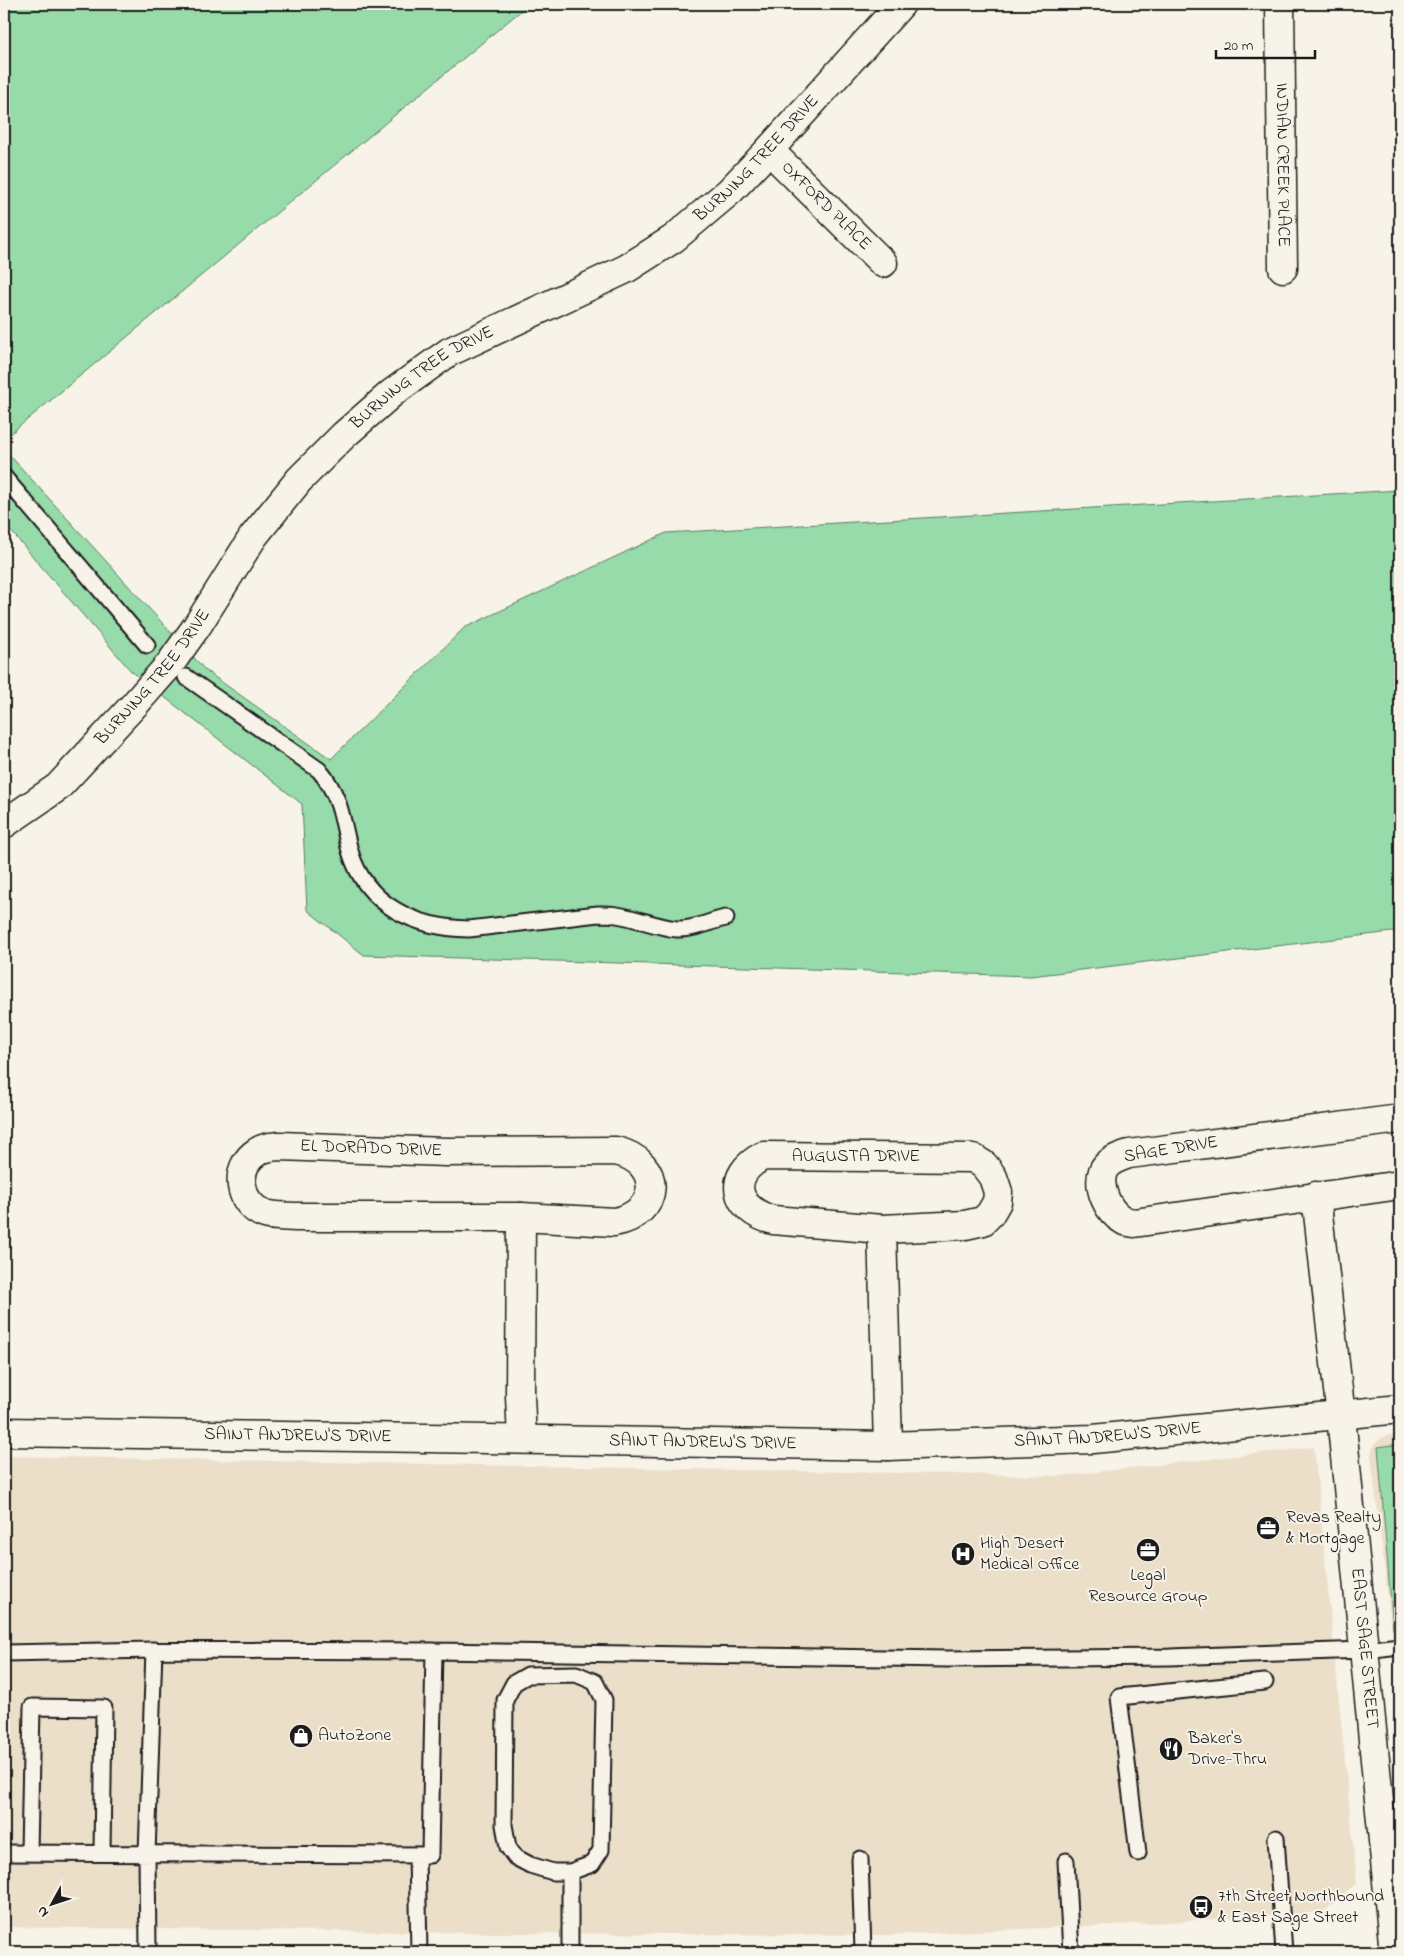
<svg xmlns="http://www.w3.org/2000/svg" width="1404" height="1956" viewBox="0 0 1404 1956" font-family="'Indie Flower',sans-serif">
  <rect width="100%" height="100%" fill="#f7f3e8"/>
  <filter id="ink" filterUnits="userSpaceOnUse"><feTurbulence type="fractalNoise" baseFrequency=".02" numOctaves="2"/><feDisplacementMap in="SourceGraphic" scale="10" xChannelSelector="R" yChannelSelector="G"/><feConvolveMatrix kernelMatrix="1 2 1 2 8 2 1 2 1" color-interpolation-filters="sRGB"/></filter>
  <g filter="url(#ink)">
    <path fill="#ebdfc9" d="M 1400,1434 L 1400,1699 L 1371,1456 L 1373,1446 L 1380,1439 L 1389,1435 Z
      M 1314,1447 L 1357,1883 L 1323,1912 L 1136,1924 L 886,1935 L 495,1933 L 4,1927 L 4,1456 L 1060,1476 Z"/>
    <path fill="#96dba9" stroke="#597c62" d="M 4,4 L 529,4 L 4,439 Z
      M 4,449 L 206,671 L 331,759 L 464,628 L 666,533 L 1400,490 L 1400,931 L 1031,976 L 364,955 L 307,910 L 302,804 L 131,671 L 4,523 Z
      M 1400,1444 L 1400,1628 L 1393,1629 L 1378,1447 Z"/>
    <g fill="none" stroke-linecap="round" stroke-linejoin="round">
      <g stroke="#1c1c1c" stroke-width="19">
        <path id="lane" d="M 4,477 L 147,645
          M 186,677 L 319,770 C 341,796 342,820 350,851 C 366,906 416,928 469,929 L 598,914 C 604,914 611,914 617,915 C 637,918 657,927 677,929 C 695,930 709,921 726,918
          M 4,1653 L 154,1650 L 434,1651 L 948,1659 L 1170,1657 L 1364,1650 L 1400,1646
          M 576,1674 L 595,1682 L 604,1700 L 601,1850 L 592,1864 L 570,1872 L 553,1872 L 530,1865 L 515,1857 L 508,1847 L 504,1825 L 505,1700 L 514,1683 L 528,1675 Z
          M 1276,1838 L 1284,1952
          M 4,1853 L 430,1855 L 434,1651
          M 29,1853 L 32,1707 L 104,1708 L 102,1853
          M 1138,1853 L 1119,1697 L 1265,1682
          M 417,1855 L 419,1952
          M 860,1859 L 863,1952
          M 1066,1861 L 1071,1952
          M 570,1872 L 570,1952
          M 148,1952 L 147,1854 L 154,1650"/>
      </g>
      <g stroke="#1c1c1c" stroke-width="31">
        <g id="street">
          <path id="s1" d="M 1280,4 L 1283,268"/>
          <path id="s2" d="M 769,150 L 883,263"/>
          <path id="s3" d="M 4,824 L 58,787 L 135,704 L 170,664 L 197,626 L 253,537 L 299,480 L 344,435 L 392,393 L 449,352 L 626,269 L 673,239 L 730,191 L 769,150 L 901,4"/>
          <path d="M 1400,1119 L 1129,1154 C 1120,1157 1107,1161 1103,1171 C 1097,1188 1108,1212 1123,1220 C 1126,1222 1131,1222 1134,1223 L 1400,1185"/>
          <path d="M 279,1146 L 446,1152 L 616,1151 C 664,1162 661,1214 614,1222 L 521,1217 L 296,1217 C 286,1216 274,1217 265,1214 C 238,1205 233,1167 257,1152 C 264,1147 271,1147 279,1146 Z"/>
          <path d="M 763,1156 L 973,1158 L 984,1165 L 993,1177 L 998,1192 L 997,1202 L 990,1214 L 983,1221 L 965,1225 L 882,1229 L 773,1220 C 734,1210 726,1175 763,1156 Z"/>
          <path id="s4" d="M 1316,1196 L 1341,1416 L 1394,1952"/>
          <path d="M 521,1217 L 520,1396 L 522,1439"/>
          <path d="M 882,1229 L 888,1446"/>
          <path id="s5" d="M 4,1432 L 428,1438 L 888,1446 L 1093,1439 L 1400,1409"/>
        </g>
      </g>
      <use href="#lane" stroke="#f7f3e8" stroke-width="15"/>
      <use href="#street" stroke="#f7f3e8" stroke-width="28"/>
    </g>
  </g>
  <defs>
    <g id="office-disc" transform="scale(1.25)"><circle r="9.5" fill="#1c1c1c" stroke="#f7f3e8"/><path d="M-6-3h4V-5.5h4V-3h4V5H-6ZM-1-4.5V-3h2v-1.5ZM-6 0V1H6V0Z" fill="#fff"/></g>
    <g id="hospital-disc" transform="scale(1.25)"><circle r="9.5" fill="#1c1c1c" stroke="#f7f3e8"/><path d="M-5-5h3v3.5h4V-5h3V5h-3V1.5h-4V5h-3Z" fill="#fff"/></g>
    <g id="shop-disc" transform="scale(1.25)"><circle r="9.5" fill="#1c1c1c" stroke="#f7f3e8"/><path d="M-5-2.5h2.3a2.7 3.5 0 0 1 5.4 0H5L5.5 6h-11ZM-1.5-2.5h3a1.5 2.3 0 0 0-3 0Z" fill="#fff"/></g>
    <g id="restaurant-disc" transform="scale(1.25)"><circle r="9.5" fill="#1c1c1c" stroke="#f7f3e8"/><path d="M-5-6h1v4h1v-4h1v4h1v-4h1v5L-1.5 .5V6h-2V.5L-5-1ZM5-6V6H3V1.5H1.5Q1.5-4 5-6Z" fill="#fff"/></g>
    <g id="bus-disc" transform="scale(1.25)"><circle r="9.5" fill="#1c1c1c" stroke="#f7f3e8"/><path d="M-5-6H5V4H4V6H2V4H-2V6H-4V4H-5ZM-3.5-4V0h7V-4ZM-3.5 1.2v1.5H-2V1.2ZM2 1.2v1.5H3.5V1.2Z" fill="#fff"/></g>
  </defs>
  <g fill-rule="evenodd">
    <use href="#office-disc" x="1268" y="1528"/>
    <use href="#office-disc" x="1148" y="1550"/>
    <use href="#hospital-disc" x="963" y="1554"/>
    <use href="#shop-disc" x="301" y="1736"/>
    <use href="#restaurant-disc" x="1171" y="1749"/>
    <use href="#bus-disc" x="1201" y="1907"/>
  </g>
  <g text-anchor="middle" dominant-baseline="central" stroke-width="4" stroke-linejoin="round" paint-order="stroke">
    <g font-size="18" fill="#1c1c1c" stroke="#f7f3e8">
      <text stroke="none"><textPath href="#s3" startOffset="1022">BURNING TREE DRIVE</textPath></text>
      <text stroke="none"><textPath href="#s1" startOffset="161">INDIAN CREEK PLACE</textPath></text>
      <text stroke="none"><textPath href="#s2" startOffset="80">OXFORD PLACE</textPath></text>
      <text stroke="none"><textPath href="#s3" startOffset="618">BURNING TREE DRIVE</textPath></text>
      <text stroke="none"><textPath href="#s3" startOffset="211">BURNING TREE DRIVE</textPath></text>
      <text transform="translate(371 1149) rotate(2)">EL DORADO DRIVE</text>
      <text transform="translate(1171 1150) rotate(-9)">SAGE DRIVE</text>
      <text x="856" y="1157">AUGUSTA DRIVE</text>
      <text stroke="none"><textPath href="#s5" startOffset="1104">SAINT ANDREW'S DRIVE</textPath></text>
      <text stroke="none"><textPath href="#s5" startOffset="294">SAINT ANDREW'S DRIVE</textPath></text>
      <text stroke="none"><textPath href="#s5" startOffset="699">SAINT ANDREW'S DRIVE</textPath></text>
      <text stroke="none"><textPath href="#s4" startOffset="455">EAST SAGE STREET</textPath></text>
    </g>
    <g font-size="18" fill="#1c1c1c" stroke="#f7f3e8" text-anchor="start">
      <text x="1286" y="1518">Revas Realty<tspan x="1286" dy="21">&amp; Mortgage</tspan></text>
      <text x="980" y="1544">High Desert<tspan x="980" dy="21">Medical Office</tspan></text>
      <text x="1148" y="1576" text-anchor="middle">Legal<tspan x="1148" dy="21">Resource Group</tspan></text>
      <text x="318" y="1736">AutoZone</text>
      <text x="1188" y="1739">Baker's<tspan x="1188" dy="21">Drive-Thru</tspan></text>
      <text x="1218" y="1897">7th Street Northbound<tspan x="1218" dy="21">&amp; East Sage Street</tspan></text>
    </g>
  </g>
  <rect width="1404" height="1956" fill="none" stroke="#f7f3e8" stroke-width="20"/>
  <rect x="10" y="10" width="1384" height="1936" fill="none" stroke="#1c1c1c" stroke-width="2" filter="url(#ink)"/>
  <g transform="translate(52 1904) rotate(230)" stroke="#f7f3e8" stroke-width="4" paint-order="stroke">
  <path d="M0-4L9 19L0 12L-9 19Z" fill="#1c1c1c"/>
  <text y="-8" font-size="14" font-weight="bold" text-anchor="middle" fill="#1c1c1c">N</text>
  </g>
  <path d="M1216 50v8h99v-8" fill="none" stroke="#1c1c1c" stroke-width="2.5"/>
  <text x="1224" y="50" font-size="15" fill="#1c1c1c" stroke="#f7f3e8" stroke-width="4" paint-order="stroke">20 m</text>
</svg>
